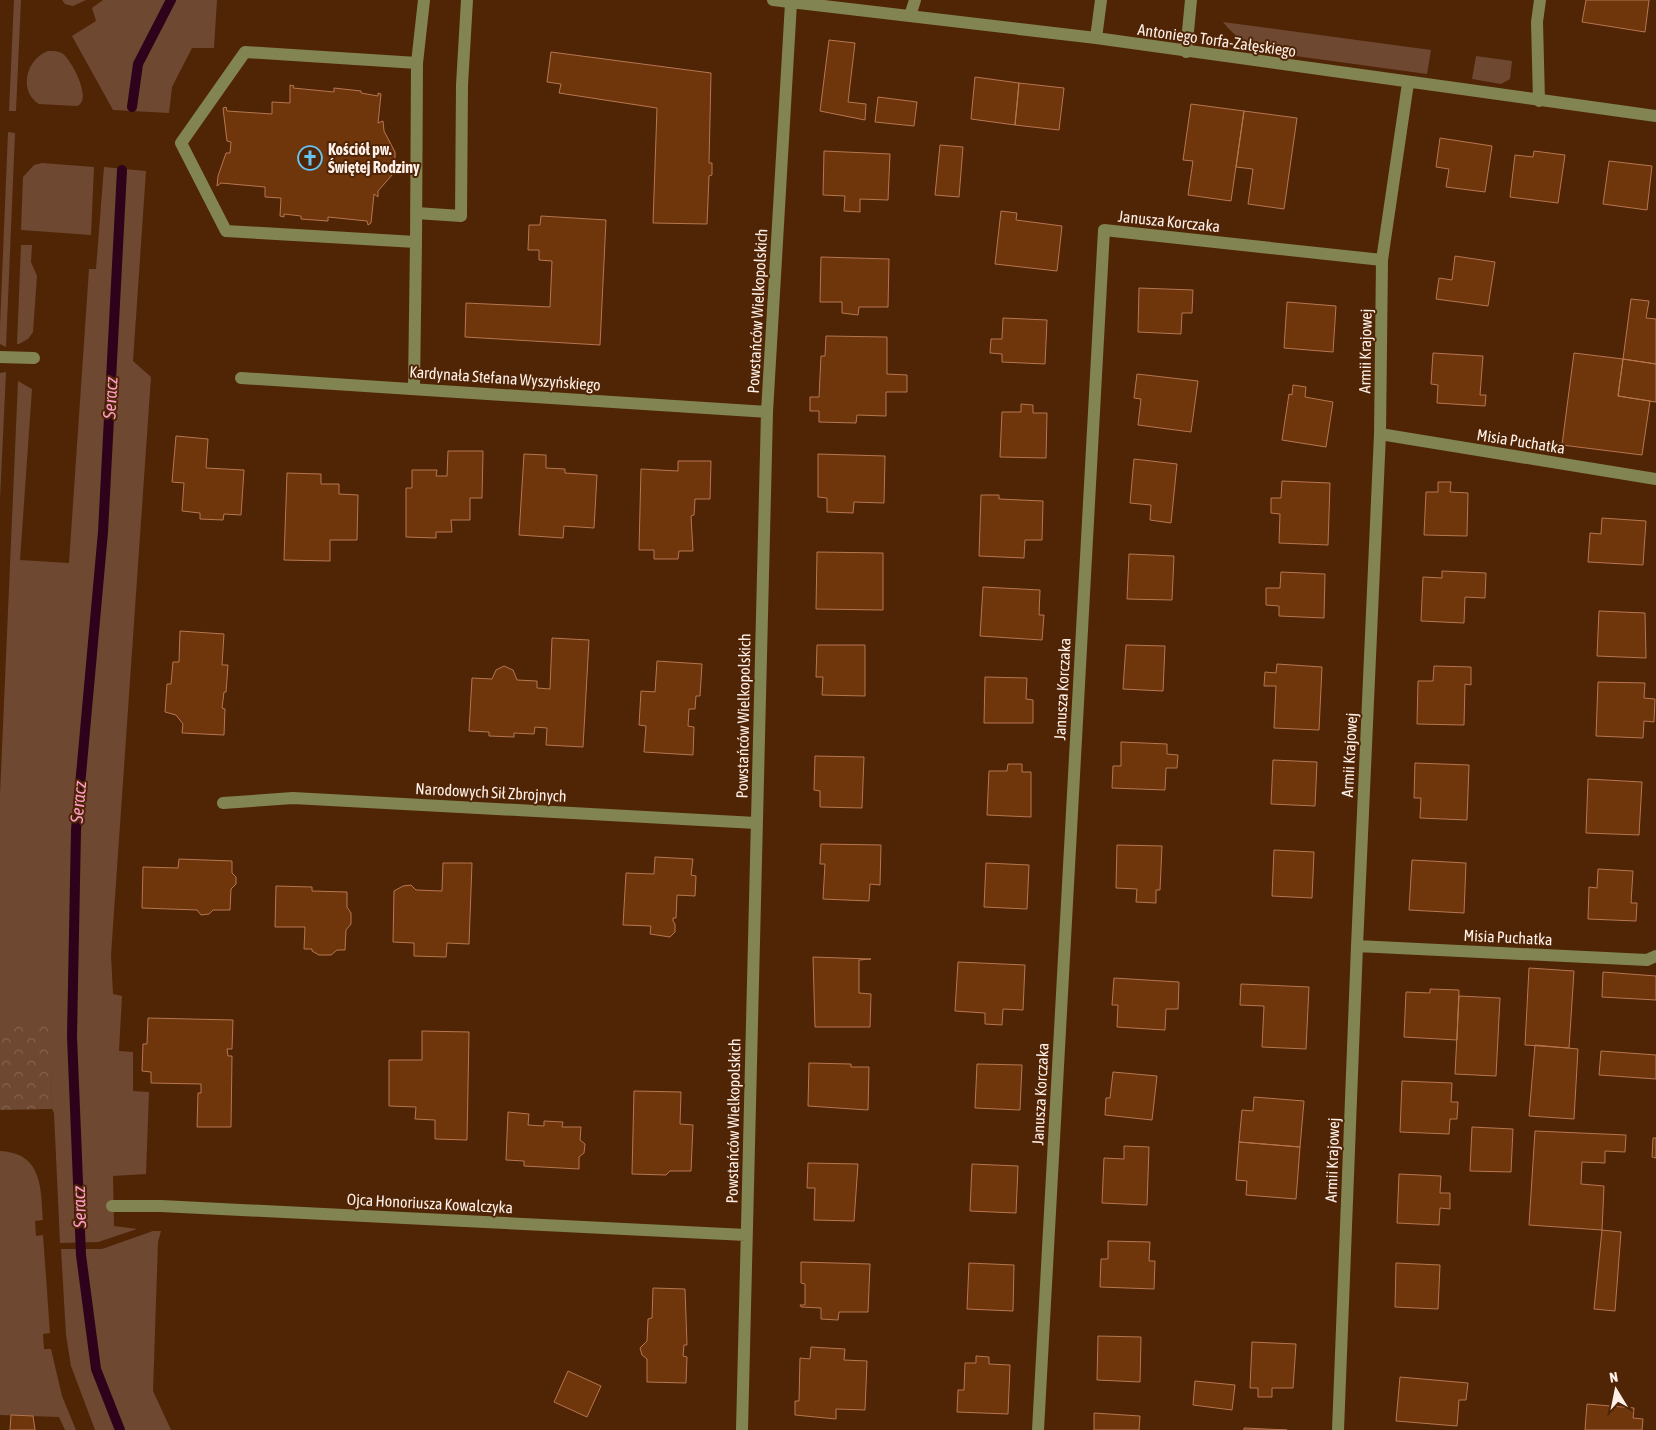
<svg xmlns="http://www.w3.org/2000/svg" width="1656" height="1430" viewBox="0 0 1656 1430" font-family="'Asap Condensed',sans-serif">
  <defs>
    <pattern id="park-crowns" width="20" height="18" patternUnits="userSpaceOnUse" patternTransform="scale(1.25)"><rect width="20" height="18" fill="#6e4831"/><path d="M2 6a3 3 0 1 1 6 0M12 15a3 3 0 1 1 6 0" fill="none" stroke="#84634f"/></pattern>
  </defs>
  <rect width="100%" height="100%" fill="#502506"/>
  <path fill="#6e4831" d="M 14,0 L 21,0 L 16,111 L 9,111 Z
    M 62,0 L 86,0 L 73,6 L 65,4 Z
    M 103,0 L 217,0 L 214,48 L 192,48 L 172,87 L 169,113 L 113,110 L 72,36 L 96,21 L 92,8 Z
    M 1223,22 L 1431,50 L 1427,74 L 1267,52 C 1249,47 1235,37 1223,22 Z
    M 48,51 C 55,51 62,51 66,57 C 74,66 92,100 77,106 L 39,104 C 18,91 26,59 48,51 Z
    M 1476,56 L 1512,61 L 1510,79 L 1501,84 L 1472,79 Z
    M 8,132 L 15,133 L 6,347 L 0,344 L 0,326 Z
    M 42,163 L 94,167 L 91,235 L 21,230 L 23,177 L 34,165 Z
    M 104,167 L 146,171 L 133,361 L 151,377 L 111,955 L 113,994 L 122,996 L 119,1051 L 133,1052 L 133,1091 L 149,1092 L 146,1174 L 113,1176 L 114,1226 L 137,1229 L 98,1242 L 60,1243 L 54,1113 L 52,1109 L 50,1025 L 0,1025 L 0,795 L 18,381 L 32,389 L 20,560 L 69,563 L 89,269 L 96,269 Z
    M 21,245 L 32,245 L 31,262 L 37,276 L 33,332 L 28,339 L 19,344 L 17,344 Z
    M 6,372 L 0,499 L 0,373 Z
    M 0,1151 C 42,1153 41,1187 43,1220 L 35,1221 L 36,1236 L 43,1235 L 50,1333 L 43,1334 L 44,1349 L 51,1349 L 62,1396 L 76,1430 L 65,1430 L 59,1417 L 0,1415 Z
    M 153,1231 L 161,1231 L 158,1242 L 153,1391 L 171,1430 L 95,1430 L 71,1366 L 66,1335 L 61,1249 L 102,1249 Z"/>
  <path fill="url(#park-crowns)" d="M 51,1024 L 52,1109 L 0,1110 L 0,1025 Z"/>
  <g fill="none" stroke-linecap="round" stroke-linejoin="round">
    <path stroke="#2e021b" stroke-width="10" d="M 132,107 L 138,64 L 171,0
      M 120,1430 L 96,1369 L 81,1255 L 72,1036 L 76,830 L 103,532 L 122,170"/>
  </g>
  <path fill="#6f350b" stroke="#b67651" d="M 1586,0 L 1649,0 L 1645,32 L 1582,22 Z
    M 829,40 L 855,43 L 848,102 L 866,104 L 865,120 L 820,111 Z
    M 551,52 L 711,73 L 709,163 L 712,163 L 712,175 L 709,176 L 707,224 L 653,223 L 657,108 L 559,93 L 561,84 L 547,82 Z
    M 975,77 L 1019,83 L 1015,125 L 971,119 Z
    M 1019,83 L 1064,88 L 1059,130 L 1015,125 Z
    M 290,85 L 294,86 L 293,88 L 334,92 L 334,88 L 361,91 L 361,93 L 378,96 L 378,93 L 381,94 L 378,123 L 383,121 L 384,131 L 395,152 L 395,163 L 392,175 L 378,191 L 378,197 L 374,194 L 371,223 L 368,225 L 367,221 L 328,217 L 328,221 L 301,219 L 301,216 L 284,214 L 284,217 L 280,216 L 281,198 L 265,197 L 265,187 L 221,183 L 217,186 L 218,176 L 226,153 L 230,153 L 231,142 L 227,141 L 223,108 L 226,107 L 227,111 L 272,114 L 272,102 L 290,103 Z
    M 878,97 L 917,102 L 914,126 L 875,122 Z
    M 1191,104 L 1244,111 L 1231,201 L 1188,195 L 1193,161 L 1183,160 Z
    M 1244,111 L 1297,118 L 1284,209 L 1248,204 L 1253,169 L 1236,167 Z
    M 1440,138 L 1492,146 L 1485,192 L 1446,187 L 1449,169 L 1436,167 Z
    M 940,145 L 963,147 L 959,197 L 935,195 Z
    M 824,151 L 890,154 L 888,200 L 860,199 L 860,212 L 844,211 L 845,196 L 823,195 Z
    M 1534,151 L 1565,155 L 1558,203 L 1510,197 L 1515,155 L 1533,157 Z
    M 1609,161 L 1652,166 L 1647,210 L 1603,204 Z
    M 1001,211 L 1017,213 L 1016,220 L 1062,226 L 1057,271 L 995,264 Z
    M 541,216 L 606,220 L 600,345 L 465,337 L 466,303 L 550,307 L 552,261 L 539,260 L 539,250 L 528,250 L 529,225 L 540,225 Z
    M 1455,256 L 1495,262 L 1488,306 L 1436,299 L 1439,278 L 1452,280 Z
    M 821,257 L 889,259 L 888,307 L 859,307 L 858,315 L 842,313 L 842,302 L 820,302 Z
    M 1139,288 L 1193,290 L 1192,313 L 1182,313 L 1181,334 L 1138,332 Z
    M 1631,299 L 1649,301 L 1646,318 L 1656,319 L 1656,364 L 1623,359 Z
    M 1287,302 L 1336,306 L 1333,352 L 1284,348 Z
    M 1003,318 L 1047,320 L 1045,364 L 1002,362 L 1002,354 L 990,353 L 991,339 L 1002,339 Z
    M 826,336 L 887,337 L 887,374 L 907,375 L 907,392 L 886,392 L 886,416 L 857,415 L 856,423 L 819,422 L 819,411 L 810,411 L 810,397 L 819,397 L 821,356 L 825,356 Z
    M 1433,353 L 1483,356 L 1480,395 L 1486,395 L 1485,406 L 1437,403 L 1438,385 L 1431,384 Z
    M 1574,353 L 1623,359 L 1618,396 L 1650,401 L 1642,455 L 1562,445 Z
    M 1623,359 L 1656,364 L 1656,402 L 1618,396 Z
    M 1137,374 L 1198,381 L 1191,432 L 1138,425 L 1141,399 L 1134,398 Z
    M 1293,385 L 1306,387 L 1305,397 L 1333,402 L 1326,447 L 1282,440 L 1289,394 L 1292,395 Z
    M 1021,404 L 1033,405 L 1033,413 L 1047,413 L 1046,458 L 1000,457 L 1002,412 L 1021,412 Z
    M 176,436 L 208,439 L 206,468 L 244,470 L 241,515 L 224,514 L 223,520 L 200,519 L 200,513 L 182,511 L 184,483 L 172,482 Z
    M 448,451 L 483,451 L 482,498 L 470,498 L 470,520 L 451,520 L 452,532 L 436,532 L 436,538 L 406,537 L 406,488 L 412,488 L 412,470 L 437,470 L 436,476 L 447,476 Z
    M 524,454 L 546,455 L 546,468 L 565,469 L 565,473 L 597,475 L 594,528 L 564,526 L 563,538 L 519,535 Z
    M 818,454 L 885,456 L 884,503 L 854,502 L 853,513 L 827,512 L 827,498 L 818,497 Z
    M 1134,459 L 1177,464 L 1171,523 L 1150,520 L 1151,505 L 1130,503 Z
    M 678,461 L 711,461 L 710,499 L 695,499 L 694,515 L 691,516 L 693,551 L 679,551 L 678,559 L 654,559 L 654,550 L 639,550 L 641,469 L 678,471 Z
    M 287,473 L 321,474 L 321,484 L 339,484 L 339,494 L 358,495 L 357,540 L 330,540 L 330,561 L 284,560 Z
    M 1282,481 L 1330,483 L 1328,545 L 1279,543 L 1280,514 L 1271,513 L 1271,498 L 1281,498 Z
    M 1438,482 L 1451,482 L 1450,492 L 1468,493 L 1467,536 L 1424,535 L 1426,492 L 1438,492 Z
    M 981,495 L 999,495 L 999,499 L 1043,501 L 1042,540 L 1025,540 L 1024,558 L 979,556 Z
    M 1602,518 L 1646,521 L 1643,565 L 1588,562 L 1590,533 L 1601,534 Z
    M 817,552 L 883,553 L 883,610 L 816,609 Z
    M 1129,554 L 1174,556 L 1172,600 L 1127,599 Z
    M 1442,571 L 1486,573 L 1485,598 L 1465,597 L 1464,623 L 1421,621 L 1423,577 L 1442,578 Z
    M 1281,572 L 1325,574 L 1324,618 L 1279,616 L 1279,606 L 1266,605 L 1266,588 L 1280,588 Z
    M 983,587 L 1040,590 L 1039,615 L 1044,615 L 1042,640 L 980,636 Z
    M 1599,611 L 1645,613 L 1646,658 L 1597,656 Z
    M 180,631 L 224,634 L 222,665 L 228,665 L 226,692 L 224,692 L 222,708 L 225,709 L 224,735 L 182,733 L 183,724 L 176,715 L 165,712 L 167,684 L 171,684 L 173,662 L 179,662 Z
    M 552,638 L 589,640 L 583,747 L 546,745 L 547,728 L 535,727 L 534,734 L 514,733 L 514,737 L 489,736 L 489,732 L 469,731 L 472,678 L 492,679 L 496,670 L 504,666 L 513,670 L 517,680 L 537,681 L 537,688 L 550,689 Z
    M 817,645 L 865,645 L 865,696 L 822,695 L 823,677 L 816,677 Z
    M 1126,645 L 1165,646 L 1163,691 L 1123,689 Z
    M 657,661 L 702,664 L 700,696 L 696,696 L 695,709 L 689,709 L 688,726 L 694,727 L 693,755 L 644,752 L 646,726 L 639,725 L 641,691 L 655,692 Z
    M 1277,664 L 1322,667 L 1319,730 L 1274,728 L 1276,686 L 1264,686 L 1265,672 L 1276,673 Z
    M 1434,666 L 1471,667 L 1471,685 L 1465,684 L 1464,725 L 1417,724 L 1418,681 L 1433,681 Z
    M 985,677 L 1027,678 L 1026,699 L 1033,700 L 1033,723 L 984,723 Z
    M 1598,682 L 1645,683 L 1644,698 L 1655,699 L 1654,722 L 1644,721 L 1643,738 L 1596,736 Z
    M 1121,742 L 1167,744 L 1167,754 L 1178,755 L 1177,768 L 1166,768 L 1165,790 L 1112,788 L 1113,766 L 1121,766 Z
    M 815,756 L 864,757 L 862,808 L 820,807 L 820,791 L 814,790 Z
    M 1273,760 L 1317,762 L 1315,806 L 1271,804 Z
    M 1415,763 L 1469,765 L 1467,820 L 1420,818 L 1421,798 L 1414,798 Z
    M 1008,764 L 1022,764 L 1022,772 L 1031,772 L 1031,817 L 987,815 L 989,771 L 1007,771 Z
    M 1588,779 L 1642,782 L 1639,835 L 1586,833 Z
    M 821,844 L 881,845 L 880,885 L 870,884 L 869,901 L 823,899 L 825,864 L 820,864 Z
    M 1117,845 L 1162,846 L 1160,890 L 1156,890 L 1156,903 L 1136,902 L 1137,889 L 1116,888 Z
    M 1274,850 L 1314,852 L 1312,898 L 1272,896 Z
    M 655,857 L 693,859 L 691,875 L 696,876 L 695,896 L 677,895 L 676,918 L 673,918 L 673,921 L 675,924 L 675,932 L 670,937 L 650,934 L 651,926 L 623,925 L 626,873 L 654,874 Z
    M 179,859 L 232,861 L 232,873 L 236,877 L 236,884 L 231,889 L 230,910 L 213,910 L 209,914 L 201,915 L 197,910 L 142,908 L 143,867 L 178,868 Z
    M 1412,860 L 1466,863 L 1464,913 L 1409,910 Z
    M 443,863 L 472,863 L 469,944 L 447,943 L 446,957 L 414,956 L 414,943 L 393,942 L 394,891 L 403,886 L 411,885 L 416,890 L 442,891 Z
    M 986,863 L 1029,865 L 1027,909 L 984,907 Z
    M 1598,869 L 1633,871 L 1631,903 L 1637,903 L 1636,921 L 1588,919 L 1589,887 L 1597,888 Z
    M 276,886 L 312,887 L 312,891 L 347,892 L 347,907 L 351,913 L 351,924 L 346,930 L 345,950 L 337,950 L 331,955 L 319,955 L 312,951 L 312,949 L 304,949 L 305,927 L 275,927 Z
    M 813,957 L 871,959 L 859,960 L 859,993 L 871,994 L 870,1027 L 815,1027 Z
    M 958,962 L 1025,965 L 1023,1010 L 1003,1009 L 1002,1025 L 985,1024 L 985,1013 L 955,1011 Z
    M 1529,968 L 1574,971 L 1569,1048 L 1525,1045 Z
    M 1603,972 L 1656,976 L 1656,1000 L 1602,997 Z
    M 1114,978 L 1179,982 L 1178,1009 L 1166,1009 L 1165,1030 L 1117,1027 L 1118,1005 L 1112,1005 Z
    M 1241,984 L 1309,987 L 1306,1049 L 1262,1047 L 1264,1006 L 1240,1005 Z
    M 1430,989 L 1459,990 L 1457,1040 L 1404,1037 L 1406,992 L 1430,993 Z
    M 1459,996 L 1500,998 L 1496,1076 L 1455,1074 Z
    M 148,1018 L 233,1020 L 232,1049 L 227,1049 L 228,1056 L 232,1056 L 231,1127 L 197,1127 L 198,1093 L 201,1093 L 201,1084 L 151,1083 L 151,1072 L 142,1071 L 143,1044 L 147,1044 Z
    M 422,1031 L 469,1032 L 467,1140 L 435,1139 L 435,1120 L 415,1119 L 416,1107 L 389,1106 L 389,1060 L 422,1060 Z
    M 1535,1045 L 1578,1049 L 1574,1119 L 1529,1116 Z
    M 1601,1051 L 1656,1055 L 1656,1079 L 1599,1075 Z
    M 809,1063 L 851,1064 L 851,1067 L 869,1067 L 868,1110 L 808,1106 Z
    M 977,1064 L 1022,1065 L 1020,1110 L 975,1108 Z
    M 1113,1072 L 1157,1076 L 1152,1120 L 1105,1115 L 1106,1098 L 1110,1098 Z
    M 1402,1081 L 1452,1083 L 1451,1102 L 1458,1102 L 1457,1119 L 1450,1119 L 1449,1134 L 1400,1132 Z
    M 634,1091 L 681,1092 L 680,1124 L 693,1125 L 691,1171 L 670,1171 L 666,1175 L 632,1174 Z
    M 1254,1097 L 1304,1101 L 1300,1147 L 1239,1142 L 1242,1110 L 1253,1111 Z
    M 508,1112 L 529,1114 L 528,1125 L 544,1126 L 544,1121 L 563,1122 L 562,1127 L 581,1127 L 580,1140 L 585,1144 L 584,1153 L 579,1157 L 579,1169 L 524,1166 L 524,1161 L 506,1160 Z
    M 1472,1127 L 1513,1129 L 1511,1172 L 1470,1171 Z
    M 1535,1131 L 1626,1135 L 1625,1152 L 1605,1151 L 1605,1163 L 1582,1162 L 1581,1184 L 1604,1186 L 1602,1230 L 1529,1225 Z
    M 1653,1138 L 1656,1138 L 1656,1158 L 1652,1157 Z
    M 1239,1142 L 1300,1147 L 1296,1199 L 1246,1195 L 1247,1181 L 1236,1180 Z
    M 1124,1146 L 1149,1147 L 1147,1205 L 1102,1203 L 1104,1158 L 1124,1159 Z
    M 808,1163 L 858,1164 L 854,1221 L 814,1220 L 815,1188 L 807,1188 Z
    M 972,1164 L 1018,1166 L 1016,1213 L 970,1211 Z
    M 1399,1174 L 1441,1176 L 1440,1193 L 1450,1193 L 1450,1209 L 1440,1208 L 1439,1225 L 1397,1223 Z
    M 1602,1230 L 1621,1232 L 1615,1311 L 1594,1309 Z
    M 1108,1241 L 1150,1242 L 1149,1261 L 1155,1261 L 1154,1289 L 1100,1287 L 1101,1259 L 1108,1259 Z
    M 801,1262 L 870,1264 L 868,1312 L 839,1312 L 838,1320 L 821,1319 L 821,1308 L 801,1307 L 800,1305 L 805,1305 L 805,1284 L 801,1283 Z
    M 969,1263 L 1014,1265 L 1013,1311 L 967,1309 Z
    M 1396,1263 L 1440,1265 L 1438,1309 L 1395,1307 Z
    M 653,1288 L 685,1289 L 687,1345 L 684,1345 L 683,1356 L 687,1357 L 686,1383 L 647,1382 L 647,1359 L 642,1355 L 640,1348 L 647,1341 L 648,1319 L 652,1318 Z
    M 1098,1336 L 1141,1337 L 1140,1382 L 1097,1380 Z
    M 1252,1342 L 1296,1344 L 1293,1388 L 1272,1388 L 1272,1397 L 1258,1397 L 1258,1388 L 1250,1388 Z
    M 811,1347 L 845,1349 L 844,1360 L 867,1361 L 865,1410 L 836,1409 L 836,1419 L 795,1415 L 795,1401 L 799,1401 L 800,1358 L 810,1359 Z
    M 976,1356 L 989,1357 L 989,1364 L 1010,1365 L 1008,1414 L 957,1412 L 958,1390 L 964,1390 L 965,1363 L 976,1363 Z
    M 568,1371 L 601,1386 L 587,1417 L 554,1402 Z
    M 1400,1377 L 1468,1383 L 1466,1400 L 1459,1400 L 1457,1426 L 1396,1421 Z
    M 1195,1381 L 1235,1385 L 1232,1410 L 1193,1405 Z
    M 1587,1404 L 1634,1408 L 1633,1418 L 1643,1419 L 1642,1430 L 1585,1430 Z
    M 1094,1413 L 1140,1416 L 1139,1430 L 1094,1430 Z
    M 11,1415 L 33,1416 L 35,1430 L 10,1430 Z
    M 1244,1428 L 1287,1430 L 1244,1430 Z"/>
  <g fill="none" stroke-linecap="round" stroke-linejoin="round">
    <path stroke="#828452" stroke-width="12" d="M 773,0 L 1096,38 L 1656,116
      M 910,16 L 915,0
      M 1096,38 L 1101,0
      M 1186,52 L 1191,0
      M 1539,101 L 1537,22 L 1540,0
      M 416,213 L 461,216 L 462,85 L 467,0
      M 416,242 L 417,63
      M 0,357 L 34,358
      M 241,378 L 767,412
      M 414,388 L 416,242 L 226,231 L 181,143 L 245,52 L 417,63 L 424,0
      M 1380,434 L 1656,479
      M 223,803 L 293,798 L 756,823
      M 1357,946 L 1647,960 L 1656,956
      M 112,1206 L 161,1206 L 746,1235
      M 742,1430 L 767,412 L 791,3
      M 1038,1430 L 1104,230 L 1382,260
      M 1338,1430 L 1357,946 L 1380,434 L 1382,260 L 1408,83"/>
  </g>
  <defs>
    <g id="church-ring" transform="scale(1.25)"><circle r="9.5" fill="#502506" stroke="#67c4f0" stroke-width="1.5"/><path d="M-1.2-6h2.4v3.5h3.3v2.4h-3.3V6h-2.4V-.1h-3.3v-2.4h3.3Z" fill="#67c4f0"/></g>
  </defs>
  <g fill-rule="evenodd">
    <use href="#church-ring" x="310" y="158"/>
  </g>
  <g text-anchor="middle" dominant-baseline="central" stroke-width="4" stroke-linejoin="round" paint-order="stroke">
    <g font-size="16" fill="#fef0e8" stroke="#502506">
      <text transform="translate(1217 40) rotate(8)">Antoniego Torfa-Załęskiego</text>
      <text transform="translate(1169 221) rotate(6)">Janusza Korczaka</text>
      <text transform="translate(757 311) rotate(-87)">Powstańców Wielkopolskich</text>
      <text transform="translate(1365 351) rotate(-89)">Armii Krajowej</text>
      <text transform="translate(505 378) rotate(4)">Kardynała Stefana Wyszyńskiego</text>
      <text transform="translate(1521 441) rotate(9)">Misia Puchatka</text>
      <text transform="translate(1062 689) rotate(-87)">Janusza Korczaka</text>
      <text transform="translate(743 716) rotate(-89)">Powstańców Wielkopolskich</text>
      <text transform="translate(1349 755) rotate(-87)">Armii Krajowej</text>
      <text transform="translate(491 792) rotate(3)">Narodowych Sił Zbrojnych</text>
      <text transform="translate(1508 937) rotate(3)">Misia Puchatka</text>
      <text transform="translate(1040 1094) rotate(-87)">Janusza Korczaka</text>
      <text transform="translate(733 1121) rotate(-89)">Powstańców Wielkopolskich</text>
      <text transform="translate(1332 1160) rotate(-88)">Armii Krajowej</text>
      <text transform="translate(430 1203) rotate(3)">Ojca Honoriusza Kowalczyka</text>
    </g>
    <g font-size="16" font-weight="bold" fill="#fef0e8" stroke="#502506" text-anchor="start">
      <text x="328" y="149">Kościół pw.<tspan x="328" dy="18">Świętej Rodziny</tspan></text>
    </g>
    <g font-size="18" font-style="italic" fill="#fe9dcb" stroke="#502506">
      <text transform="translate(110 398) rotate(-87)">Seracz</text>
      <text transform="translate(78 802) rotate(-85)">Seracz</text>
      <text transform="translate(79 1207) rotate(-92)">Seracz</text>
    </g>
  </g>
  <g transform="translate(1616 1390) rotate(350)" stroke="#502506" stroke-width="4" paint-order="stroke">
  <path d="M0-4L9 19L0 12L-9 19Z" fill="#fef0e8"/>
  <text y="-8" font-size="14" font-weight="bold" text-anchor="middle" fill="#fef0e8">N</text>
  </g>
</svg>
